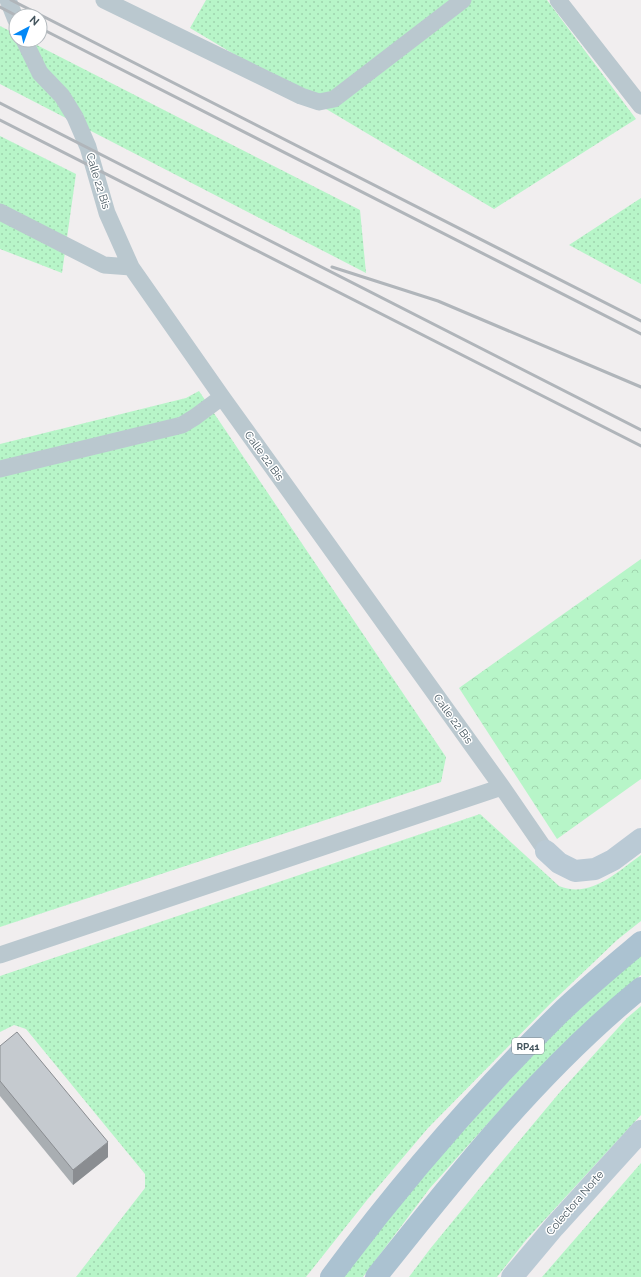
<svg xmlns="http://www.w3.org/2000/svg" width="641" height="1277" viewBox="0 0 641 1277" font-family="Raleway,sans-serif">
  <defs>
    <pattern id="grass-dots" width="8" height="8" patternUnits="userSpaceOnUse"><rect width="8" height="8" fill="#b7f5c8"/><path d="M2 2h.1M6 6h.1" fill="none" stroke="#9fd4ae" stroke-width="1.8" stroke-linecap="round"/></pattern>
    <pattern id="forest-crowns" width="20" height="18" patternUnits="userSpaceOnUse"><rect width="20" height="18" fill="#b7f5c8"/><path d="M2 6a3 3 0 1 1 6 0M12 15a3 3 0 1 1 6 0" fill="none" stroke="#9fd4ae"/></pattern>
  </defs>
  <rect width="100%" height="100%" fill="#f1eeef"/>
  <path fill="url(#grass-dots)" d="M 206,0 L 547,0 L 636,119 L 494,209 L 190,28 Z
    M 0,26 L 16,34 L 16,40 L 27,40 L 360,210 L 366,273 L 0,84 Z
    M 0,136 L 76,174 L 62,273 L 0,249 Z
    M 641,198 L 641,284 L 569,245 Z
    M 199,391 L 446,757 L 441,782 L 0,927 L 0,444 L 186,398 Z
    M 480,814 L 559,886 C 590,899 617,872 641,855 L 641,921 L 617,940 L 550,1004 L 428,1128 L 367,1200 L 306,1277 L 76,1277 L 145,1188 L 145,1174 L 26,1029 L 14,1025 L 0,1032 L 0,976 Z
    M 641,953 L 641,975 L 562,1045 L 498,1112 L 430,1188 L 363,1277 L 342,1277 L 419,1179 L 550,1036 Z
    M 641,1006 L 641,1115 L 526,1240 L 497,1277 L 409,1277 L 430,1249 L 489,1177 L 560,1092 L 627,1018 Z
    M 641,1163 L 641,1277 L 542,1277 Z"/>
  <path fill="url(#forest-crowns)" d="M 641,559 L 641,779 L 557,839 L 459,688 Z"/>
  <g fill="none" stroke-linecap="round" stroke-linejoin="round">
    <path stroke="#bac8cf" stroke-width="17" d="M 8,0 L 16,20
      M 104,0 L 301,96 L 319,102 L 334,99 L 463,0
      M 558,0 L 641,106
      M 24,40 L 40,73 L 62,96 L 75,117 L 88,147 L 107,213 L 131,267 L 222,397 L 502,787 L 546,851
      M 0,212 L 104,265 L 131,267
      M 0,469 L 182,425 L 195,417 L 222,397
      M 0,955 L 502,787"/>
    <path stroke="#bacad5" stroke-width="22" d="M 546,851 L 559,863 L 575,871 L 595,869 L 613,860 L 641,839
      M 512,1277 L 554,1227 L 641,1131"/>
    <path stroke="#abc2d1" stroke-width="22" d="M 331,1277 C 400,1184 476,1096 559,1014 C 585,989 613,966 641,942
      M 376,1277 C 457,1175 539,1071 641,988"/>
    <path stroke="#b0b5ba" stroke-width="3" d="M 11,0 L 641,321
      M 0,7 L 17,16
      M 40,28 L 641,334
      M 0,103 L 641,430
      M 0,120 L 641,446
      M 332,267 L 438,301 L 641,387"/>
  </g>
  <path fill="#a9aeb2" d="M 0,1046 L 108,1157 L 73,1185 L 0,1096 Z"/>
  <path fill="#8a8d91" d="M 108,1142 L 108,1157 L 73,1185 L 73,1170 Z"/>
  <path fill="#c5cacf" stroke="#8a8d91" d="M 17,1032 L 108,1142 L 73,1170 L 0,1081 L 0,1046 Z"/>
  <g text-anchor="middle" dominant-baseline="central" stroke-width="3" stroke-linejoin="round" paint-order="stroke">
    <rect fill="#fff" stroke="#7c888e" stroke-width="1" x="512" y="1038" width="32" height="16" rx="3"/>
    <g font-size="10" font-weight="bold" fill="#44555e">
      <text x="528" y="1046">RP41</text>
    </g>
    <g font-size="11" fill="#44555e" stroke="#fff">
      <text transform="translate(98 181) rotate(73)">Calle 22 Bis</text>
      <text transform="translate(264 456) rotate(54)">Calle 22 Bis</text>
      <text transform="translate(453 719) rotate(54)">Calle 22 Bis</text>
      <text transform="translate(575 1203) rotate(-49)">Colectora Norte</text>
    </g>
  </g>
  <g transform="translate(28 28) rotate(41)"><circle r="19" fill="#ffffff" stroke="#b4bbbf"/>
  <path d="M0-3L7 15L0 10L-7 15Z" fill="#0288f7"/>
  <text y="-6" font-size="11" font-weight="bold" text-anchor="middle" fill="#44555e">N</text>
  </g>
</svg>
